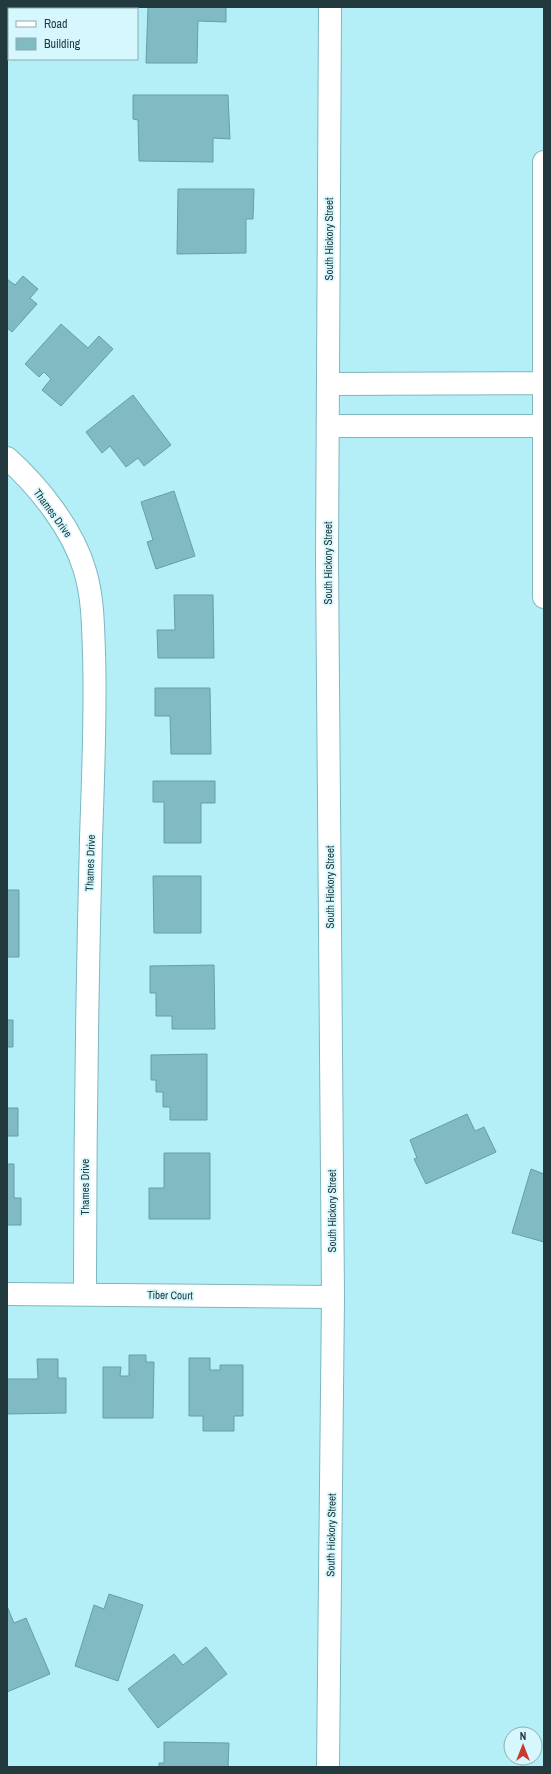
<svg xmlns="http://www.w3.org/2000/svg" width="551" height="1774" viewBox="0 0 551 1774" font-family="'Archivo Narrow',sans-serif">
  <rect width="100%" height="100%" fill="#b4eff8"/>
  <path fill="#81bac2" stroke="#669ea6" d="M 148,7 L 226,7 L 226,22 L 198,21 L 197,63 L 146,63 Z
    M 133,95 L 228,95 L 230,139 L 213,138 L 213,162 L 139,161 L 138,120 L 133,119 Z
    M 178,189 L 254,189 L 253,219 L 246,219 L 246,253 L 177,254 Z
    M 23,276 L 38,289 L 30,298 L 37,304 L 12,332 L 7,328 L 7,279 L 15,285 Z
    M 61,324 L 88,348 L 99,336 L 113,349 L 61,406 L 42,390 L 51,379 L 44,372 L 39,377 L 25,364 Z
    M 133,395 L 171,445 L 144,466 L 138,458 L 126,467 L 110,446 L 102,453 L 86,432 Z
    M 174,491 L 195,556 L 156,569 L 147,542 L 153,540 L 141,502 Z
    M 174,595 L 213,595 L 214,658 L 158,658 L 157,630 L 175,630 Z
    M 155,688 L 210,688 L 211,754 L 171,754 L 170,716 L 155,716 Z
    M 153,781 L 215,781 L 215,803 L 201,803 L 201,843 L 164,843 L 164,802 L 153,802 Z
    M 153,876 L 201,876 L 201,933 L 154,933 Z
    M 7,890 L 19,890 L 19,957 L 7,957 Z
    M 214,965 L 215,1029 L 172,1029 L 172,1016 L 156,1016 L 156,993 L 150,993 L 150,966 Z
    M 7,1020 L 13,1020 L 13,1047 L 7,1047 Z
    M 207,1054 L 207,1120 L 170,1120 L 170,1107 L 163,1107 L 163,1092 L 156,1092 L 156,1080 L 151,1080 L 151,1055 Z
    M 7,1108 L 18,1108 L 18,1136 L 7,1136 Z
    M 467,1114 L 475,1131 L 484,1127 L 496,1152 L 426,1184 L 414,1159 L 417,1158 L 410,1140 Z
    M 164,1153 L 210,1153 L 210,1219 L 149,1219 L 149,1188 L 164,1188 Z
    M 7,1164 L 14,1164 L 14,1198 L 21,1198 L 21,1225 L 7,1225 Z
    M 531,1169 L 544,1174 L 544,1242 L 512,1233 Z
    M 129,1355 L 146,1355 L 146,1362 L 154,1362 L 153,1418 L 103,1418 L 103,1367 L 121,1367 L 120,1376 L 129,1376 Z
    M 189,1358 L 210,1358 L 210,1370 L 220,1370 L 220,1365 L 243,1365 L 243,1416 L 234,1416 L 234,1431 L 203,1431 L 203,1416 L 189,1416 Z
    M 37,1359 L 58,1359 L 58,1378 L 66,1378 L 66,1413 L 7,1414 L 7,1379 L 38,1379 Z
    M 109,1594 L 143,1605 L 118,1681 L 75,1666 L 94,1605 L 104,1609 Z
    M 7,1606 L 14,1623 L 26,1618 L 50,1674 L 7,1692 Z
    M 206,1647 L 227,1674 L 158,1728 L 128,1689 L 174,1654 L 183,1665 Z
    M 164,1742 L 229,1743 L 228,1767 L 159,1767 L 159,1763 L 164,1763 Z"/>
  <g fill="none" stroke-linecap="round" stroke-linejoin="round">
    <g stroke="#7eb7c0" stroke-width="24">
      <path id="minor" d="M 544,162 L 544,597
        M 328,384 L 544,383
        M 328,426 L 544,426
        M 7,458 C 39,487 73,529 85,571 C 93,598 93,625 94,653 C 96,715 93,777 91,839 C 87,991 85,1142 85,1294
        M 7,1294 L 333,1297
        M 328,1767 L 333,1297 L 327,559 L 330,7"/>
    </g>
    <use href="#minor" stroke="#fff" stroke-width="22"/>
  </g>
  <g text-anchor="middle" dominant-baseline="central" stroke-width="3.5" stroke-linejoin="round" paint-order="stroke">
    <g font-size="11" fill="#223a3d" stroke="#d5f7fd">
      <text transform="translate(329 239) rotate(-90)">South Hickory Street</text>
      <text transform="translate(53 513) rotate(54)">Thames Drive</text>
      <text transform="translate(328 563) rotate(-90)">South Hickory Street</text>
      <text transform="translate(90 863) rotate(-88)">Thames Drive</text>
      <text transform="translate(330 887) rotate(-90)">South Hickory Street</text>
      <text transform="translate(85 1187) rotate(-90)">Thames Drive</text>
      <text transform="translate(332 1211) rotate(-90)">South Hickory Street</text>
      <text transform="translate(170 1295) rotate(1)">Tiber Court</text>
      <text transform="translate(331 1535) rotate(-89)">South Hickory Street</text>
    </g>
  </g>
  <rect width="551" height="1774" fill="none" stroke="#223a3d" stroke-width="16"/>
  <rect x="8" y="8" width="130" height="52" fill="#d5f7fd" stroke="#8dabb0"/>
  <rect x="16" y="21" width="20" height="6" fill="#ffffff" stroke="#8dabb0"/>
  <text x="44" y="28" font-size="12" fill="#223a3d">Road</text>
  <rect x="16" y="38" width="20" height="12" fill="#81bac2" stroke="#8dabb0"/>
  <text x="44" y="48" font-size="12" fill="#223a3d">Building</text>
  <g transform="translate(523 1746)"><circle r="19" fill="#d5f7fd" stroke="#8dabb0"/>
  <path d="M0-3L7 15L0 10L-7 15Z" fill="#c73931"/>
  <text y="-6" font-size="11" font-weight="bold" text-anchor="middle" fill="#223a3d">N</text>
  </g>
</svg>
